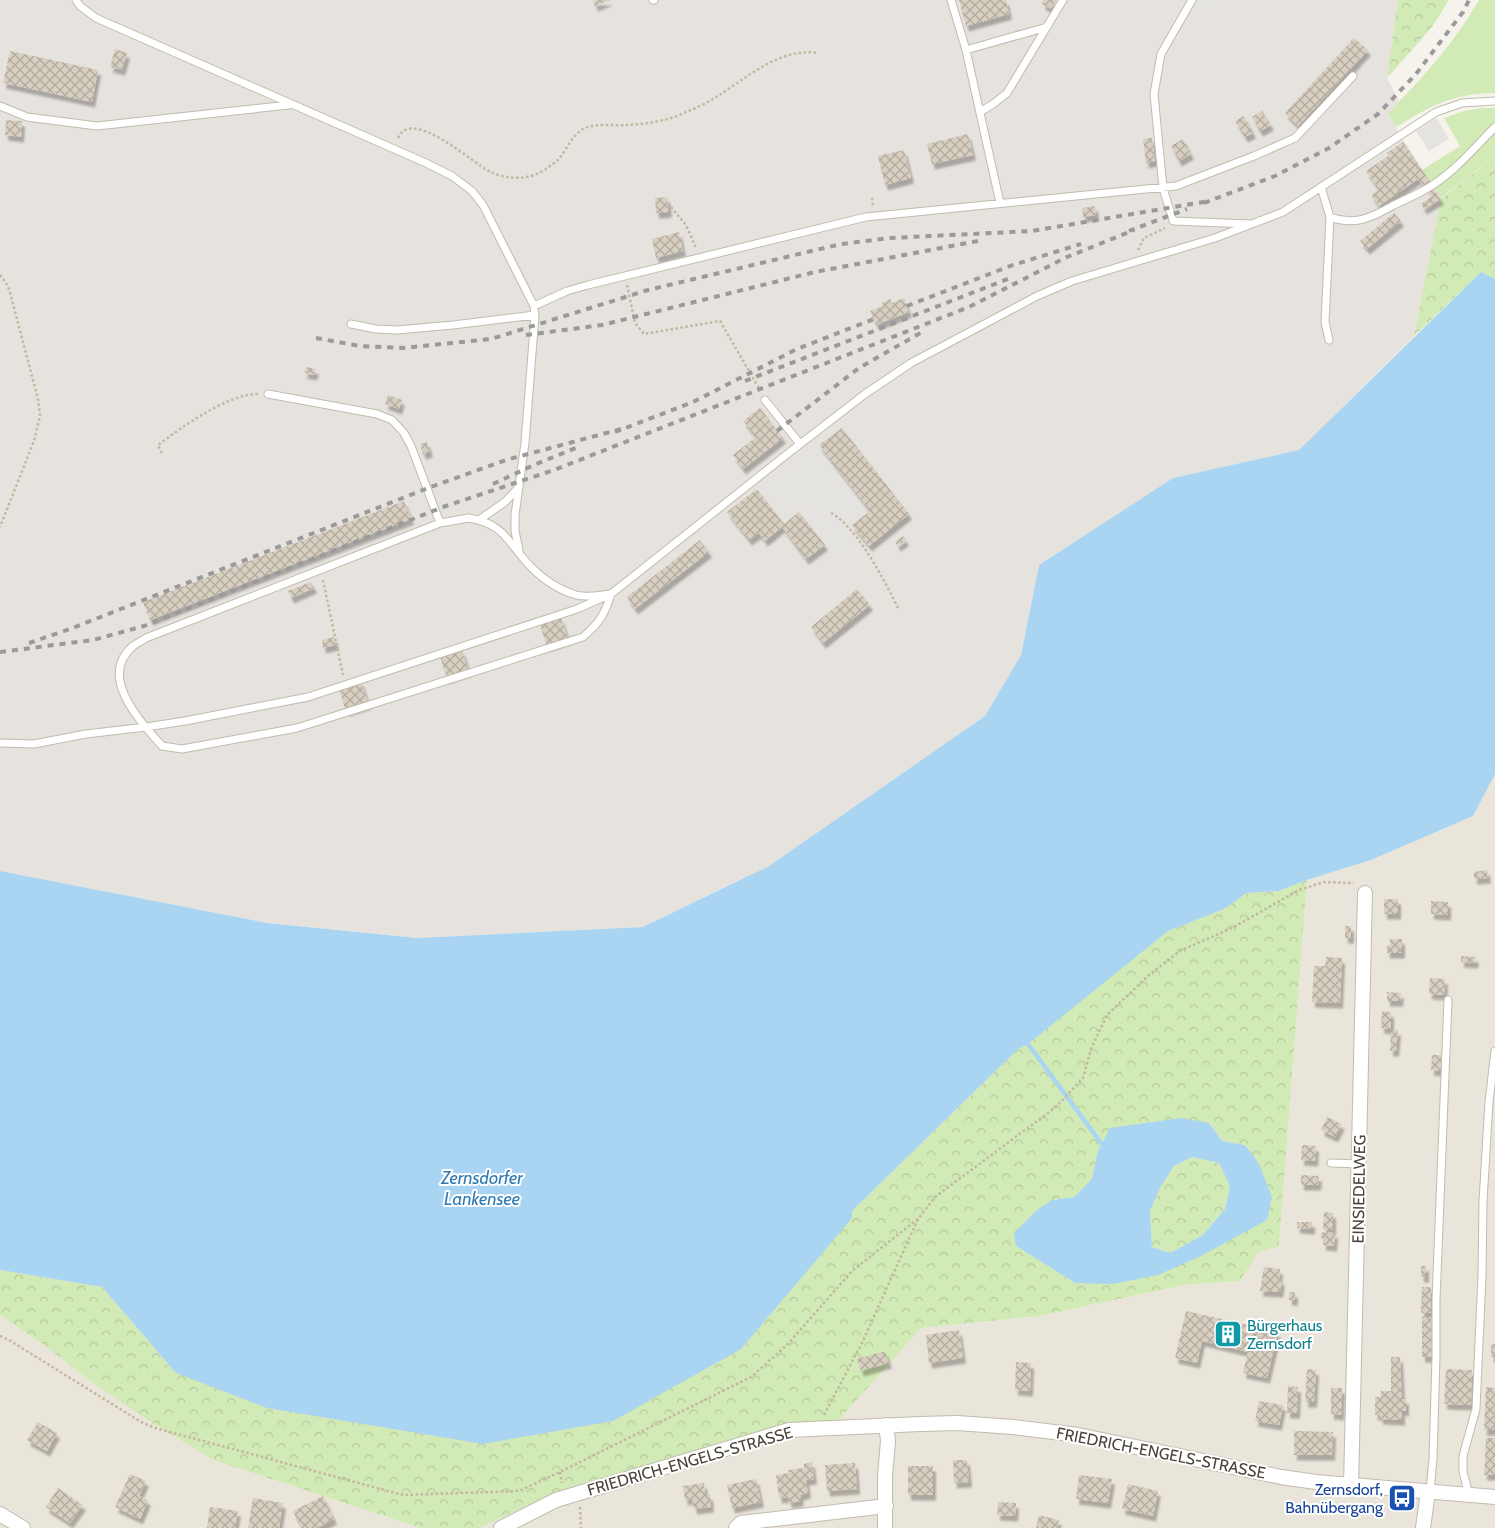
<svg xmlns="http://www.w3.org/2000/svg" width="1495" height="1528" viewBox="0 0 1495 1528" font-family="Cabin,sans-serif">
  <defs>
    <pattern id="forest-crowns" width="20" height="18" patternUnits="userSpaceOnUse" patternTransform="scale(1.25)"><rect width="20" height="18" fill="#d2eab5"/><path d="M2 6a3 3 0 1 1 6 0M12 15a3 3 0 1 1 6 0" fill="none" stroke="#b6ca9c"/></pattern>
    <pattern id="building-cross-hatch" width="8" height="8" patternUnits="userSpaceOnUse" patternTransform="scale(1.25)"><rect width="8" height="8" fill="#d8cfc1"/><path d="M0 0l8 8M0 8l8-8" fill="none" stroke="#b1aa9e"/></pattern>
    <filter id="shadow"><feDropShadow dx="3" dy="5.5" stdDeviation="1" flood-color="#0004"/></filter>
  </defs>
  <rect width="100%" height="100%" fill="#f6f3ec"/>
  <path fill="#eae5da" d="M 1495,774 L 1495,1528 L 480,1528 L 550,1495 L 784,1425 L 838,1421 L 921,1328 L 1039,1316 L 1184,1285 L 1240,1281 L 1259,1252 L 1279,1246 L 1307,880 L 1371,860 L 1473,816 Z
    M 0,1315 L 40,1342 L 96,1385 L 152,1423 L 213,1460 L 421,1528 L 0,1528 Z"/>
  <path fill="#e6e2dd" d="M 0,0 L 1398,0 L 1387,78 L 1399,101 L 1388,113 L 1400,135 L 1441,199 L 1414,336 L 1299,450 L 1173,478 L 1039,565 L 1021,655 L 985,716 L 769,866 L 643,927 L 417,938 L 267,923 L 0,871 Z"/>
  <path fill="#d2eab5" d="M 1479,0 L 1495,0 L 1495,93 C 1451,94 1433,105 1396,127 L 1388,113 C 1422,79 1455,42 1479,0 Z
    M 1482,108 L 1495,108 L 1495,156 L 1441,198 L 1422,170 L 1460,146 L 1444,118 L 1464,111 Z"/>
  <path fill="url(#forest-crowns)" fill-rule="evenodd" d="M 1398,0 L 1449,0 L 1432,27 L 1387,78 Z
    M 1495,156 L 1495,279 L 1481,272 L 1414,336 L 1441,199 Z
    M 1307,880 L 1279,1246 L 1259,1252 L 1240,1281 L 1184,1285 L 1039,1316 L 921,1328 L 838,1421 L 784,1425 L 550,1495 L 480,1528 L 421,1528 L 213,1460 L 152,1423 L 96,1385 L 40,1342 L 0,1315 L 0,1270 L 102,1287 L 176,1373 L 852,1211 L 1018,1049 L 1168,931 L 1224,909 L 1247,893 L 1279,891 ZM 1209,1123 L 1222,1141 L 1246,1145 L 1267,1220 L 1240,1233 L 1075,1283 L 1016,1246 L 1052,1200 L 1074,1197 L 1092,1179 L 1101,1143 Z
    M 1192,1157 L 1219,1163 L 1230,1186 L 1225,1209 L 1203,1235 L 1170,1253 L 1152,1247 L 1150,1211 L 1160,1188 L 1174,1166 Z"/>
  <path fill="#e5e3e0" d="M 1186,0 L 1218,0 L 1209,14 Z
    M 1436,118 L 1449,139 L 1429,151 L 1416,131 Z
    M 988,307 L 995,311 L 906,358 L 839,405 L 838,398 L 879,367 L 927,338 Z
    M 816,444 L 866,509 L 848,523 L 864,544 L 842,561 L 801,507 L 785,519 L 761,487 Z"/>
  <path fill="#a9d4f2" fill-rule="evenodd" d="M 1481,272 L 1495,279 L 1495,774 L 1473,816 L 1371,860 L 1307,880 L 1279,891 L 1247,893 L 1224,909 L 1168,931 L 1028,1044 L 1018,1049 L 852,1211 L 852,1218 L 741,1349 L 613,1421 L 483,1444 L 267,1408 L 176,1373 L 102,1287 L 0,1270 L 0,871 L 267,923 L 417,938 L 643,927 L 769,866 L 985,716 L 1021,655 L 1039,565 L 1173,478 L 1299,450 Z
    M 1181,1118 L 1209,1123 L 1222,1141 L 1245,1145 L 1259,1164 L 1272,1197 L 1267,1220 L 1199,1257 L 1158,1275 L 1112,1284 L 1075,1283 L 1016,1246 L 1014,1233 L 1037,1210 L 1052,1200 L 1074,1197 L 1092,1179 L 1098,1151 L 1110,1128 ZM 1192,1157 L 1219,1163 L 1230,1186 L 1225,1209 L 1203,1235 L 1170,1253 L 1152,1247 L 1150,1211 L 1160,1188 L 1174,1166 Z"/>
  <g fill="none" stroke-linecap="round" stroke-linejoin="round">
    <path stroke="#a9d4f2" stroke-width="4.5" d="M 1028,1044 L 1101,1143"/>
  </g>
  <path fill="url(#building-cross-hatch)" filter="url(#shadow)" d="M 593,0 L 610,0 L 595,6 Z
    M 959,0 L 1006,0 L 1009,14 L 966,26 Z
    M 1044,0 L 1057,0 L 1051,9 L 1042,4 Z
    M 1354,38 L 1368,50 L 1298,126 L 1285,113 Z
    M 115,49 L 127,53 L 122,70 L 110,67 Z
    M 10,51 L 98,70 L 92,102 L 3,83 Z
    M 1262,111 L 1271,125 L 1260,131 L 1252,117 Z
    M 1244,116 L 1253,133 L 1245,137 L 1235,121 Z
    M 6,120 L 22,121 L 21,137 L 5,135 Z
    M 968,134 L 973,155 L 932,164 L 927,144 Z
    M 1152,138 L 1155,161 L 1146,163 L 1143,139 Z
    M 1183,139 L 1191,154 L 1179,161 L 1171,146 Z
    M 1403,142 L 1430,182 L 1424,187 L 1418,179 L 1379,206 L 1371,195 L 1379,190 L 1366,171 L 1388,156 L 1387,153 Z
    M 904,150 L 911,178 L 885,185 L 878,156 Z
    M 1434,189 L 1441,199 L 1424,209 L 1421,204 L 1431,197 L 1428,193 Z
    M 667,197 L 669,212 L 656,213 L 655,198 Z
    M 1095,206 L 1096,215 L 1083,217 L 1082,208 Z
    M 1394,213 L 1401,221 L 1367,249 L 1360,241 Z
    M 679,232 L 683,251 L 656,258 L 652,239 Z
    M 904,298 L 909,312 L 876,325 L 870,311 L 883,306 L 882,303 L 890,299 L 892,303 Z
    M 306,367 L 316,369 L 314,375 L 304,373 Z
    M 388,395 L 402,400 L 399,409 L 385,404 Z
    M 760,408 L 783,438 L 743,469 L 733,455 L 756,437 L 743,421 Z
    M 842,428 L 909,514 L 869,546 L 852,525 L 870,511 L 819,445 Z
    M 427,442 L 430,452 L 423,454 L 420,444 Z
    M 757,489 L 784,524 L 799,512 L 825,545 L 806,559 L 782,527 L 765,541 L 759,533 L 749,540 L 727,512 Z
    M 404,501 L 411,519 L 150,620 L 143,602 Z
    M 903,536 L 906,540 L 898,546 L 895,542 Z
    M 700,540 L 709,552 L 635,609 L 627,597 Z
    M 311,582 L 314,588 L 291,598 L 288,591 Z
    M 857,589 L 870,605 L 823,643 L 811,627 Z
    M 561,618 L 568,639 L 547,646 L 540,625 Z
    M 334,637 L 336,645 L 323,648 L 322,640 Z
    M 462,650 L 468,671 L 447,678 L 440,657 Z
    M 361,681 L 368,704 L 346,711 L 339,689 Z
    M 1487,870 L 1488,878 L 1474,879 L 1474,872 Z
    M 1384,899 L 1398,899 L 1398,914 L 1384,914 Z
    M 1431,901 L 1448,902 L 1448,915 L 1431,914 Z
    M 1345,926 L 1351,926 L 1351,938 L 1345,938 Z
    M 1390,939 L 1402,939 L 1402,953 L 1387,953 L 1387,945 L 1390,945 Z
    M 1461,956 L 1476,957 L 1475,963 L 1461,962 Z
    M 1326,957 L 1342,958 L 1340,1003 L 1312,1002 L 1314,966 L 1325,966 Z
    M 1430,978 L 1445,979 L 1444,995 L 1429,994 Z
    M 1387,992 L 1401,993 L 1400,1001 L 1387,1001 Z
    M 1382,1011 L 1391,1012 L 1391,1029 L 1381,1028 Z
    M 1393,1030 L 1398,1030 L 1396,1051 L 1390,1051 L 1391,1032 L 1393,1033 Z
    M 1432,1055 L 1442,1055 L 1441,1071 L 1431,1070 Z
    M 1327,1117 L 1342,1124 L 1335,1137 L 1321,1130 Z
    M 1302,1145 L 1316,1146 L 1315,1161 L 1301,1160 Z
    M 1301,1175 L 1319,1176 L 1318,1185 L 1301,1185 Z
    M 1324,1212 L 1333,1213 L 1333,1230 L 1323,1230 Z
    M 1297,1222 L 1312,1222 L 1312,1229 L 1297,1228 Z
    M 1323,1232 L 1335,1233 L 1334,1246 L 1323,1245 L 1323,1239 L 1321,1238 L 1321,1234 Z
    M 1421,1266 L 1426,1266 L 1426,1277 L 1421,1277 Z
    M 1264,1267 L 1280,1269 L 1279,1280 L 1282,1280 L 1280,1292 L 1260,1291 Z
    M 1422,1287 L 1431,1287 L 1431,1313 L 1421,1313 Z
    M 1289,1292 L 1295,1292 L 1295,1300 L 1289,1300 Z
    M 1186,1311 L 1278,1332 L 1267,1378 L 1243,1373 L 1248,1352 L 1202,1341 L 1197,1363 L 1175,1358 Z
    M 1422,1317 L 1431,1317 L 1432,1357 L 1422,1357 Z
    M 959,1330 L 963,1358 L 929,1363 L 926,1335 Z
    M 1491,1344 L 1495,1344 L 1495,1357 L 1491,1357 Z
    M 885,1351 L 889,1363 L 861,1371 L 857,1359 Z
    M 1391,1357 L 1400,1357 L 1402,1399 L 1406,1399 L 1406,1411 L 1402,1410 L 1402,1420 L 1380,1419 L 1380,1415 L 1375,1415 L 1375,1397 L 1380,1397 L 1381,1391 L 1391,1391 Z
    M 1016,1362 L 1031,1363 L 1030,1391 L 1015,1390 Z
    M 1307,1369 L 1316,1370 L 1314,1402 L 1305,1402 Z
    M 1446,1369 L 1472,1370 L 1471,1405 L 1444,1404 Z
    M 1288,1386 L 1298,1387 L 1297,1413 L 1287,1413 Z
    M 1486,1387 L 1495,1388 L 1494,1430 L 1484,1430 Z
    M 1331,1388 L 1342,1388 L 1341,1415 L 1331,1414 Z
    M 1259,1401 L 1283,1405 L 1279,1425 L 1255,1421 Z
    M 38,1422 L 57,1433 L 47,1451 L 27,1440 Z
    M 1294,1431 L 1333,1432 L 1332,1455 L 1294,1455 Z
    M 1486,1438 L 1495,1438 L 1495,1475 L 1484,1475 Z
    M 953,1460 L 967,1460 L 969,1482 L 954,1483 Z
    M 812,1462 L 814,1479 L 806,1480 L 808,1493 L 800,1495 L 801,1501 L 789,1503 L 788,1497 L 779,1498 L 776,1475 L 789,1473 L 788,1470 L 804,1468 L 804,1464 Z
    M 855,1463 L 857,1489 L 827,1491 L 825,1465 Z
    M 908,1466 L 933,1466 L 933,1495 L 908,1495 Z
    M 130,1474 L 146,1481 L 139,1496 L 148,1500 L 140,1519 L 115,1507 Z
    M 1079,1475 L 1112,1479 L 1108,1503 L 1076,1499 Z
    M 756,1479 L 761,1502 L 732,1508 L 727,1485 Z
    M 704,1483 L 705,1495 L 710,1495 L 711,1507 L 694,1509 L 692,1499 L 685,1500 L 683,1486 Z
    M 1128,1484 L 1158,1491 L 1153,1516 L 1122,1509 Z
    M 58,1488 L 83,1505 L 70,1523 L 46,1507 Z
    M 323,1496 L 334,1519 L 317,1528 L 301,1528 L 293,1511 Z
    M 253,1498 L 283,1503 L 279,1528 L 248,1528 Z
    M 998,1502 L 1016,1503 L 1015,1516 L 997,1515 Z
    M 210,1507 L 238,1511 L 235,1528 L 207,1528 Z
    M 1039,1515 L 1059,1520 L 1057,1528 L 1036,1528 Z"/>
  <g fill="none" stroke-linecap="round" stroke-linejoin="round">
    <g stroke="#c2bbae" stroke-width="9">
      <path id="service" d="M 76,0 L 80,6 L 96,18 L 426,163 L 452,176 L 472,191 L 483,205 L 534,306 L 535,315 L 525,443 L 515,515 L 515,531 L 519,550
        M 653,0 L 654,0
        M 951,0 L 966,50 L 1000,203
        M 1192,0 L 1161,54 L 1154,94 L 1163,188 L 1173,221 L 1250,224
        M 966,50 L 1047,27
        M 0,106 L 27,117 L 97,126 L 289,105
        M 980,112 L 993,104 L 1007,93 L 1063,0
        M 1321,187 L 1330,217 C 1354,226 1371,218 1392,206 C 1403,200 1415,196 1426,189 C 1453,174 1473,149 1495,127
        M 534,306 L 567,291 L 588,285 L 866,217 L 1176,186 L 1254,156 L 1295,138 L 1353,76
        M 351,324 L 376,329 L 397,330 L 453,325 L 535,315
        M 1329,340 L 1325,322 L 1330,217
        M 268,394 L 377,414 L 392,420 L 404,433 L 411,446 L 440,523
        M 765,400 L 800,444
        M 469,518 C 506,524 508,544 531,567 C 543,579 559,590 576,595 C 587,598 600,595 611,594 C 604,616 600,622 583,637 L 297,728 L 182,749 L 162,746 C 141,722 97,677 133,646 C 137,643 142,641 146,638 L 440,523 Z
        M 479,520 L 505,502 L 519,487
        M 0,743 L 34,744 L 86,734 L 146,727 L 185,721 L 308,697 L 577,609 L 611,594 L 786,455 L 865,394 L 911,363 L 1037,296 L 1072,281 L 1215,238 L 1283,212 L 1436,112 L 1462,103 L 1495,101
        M 1331,1163 L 1359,1164
        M 1430,1492 L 1433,1459 L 1436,1357 L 1436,1300 L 1448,1000
        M 1467,1495 L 1467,1487 L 1463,1472 L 1463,1456 L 1476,1409 L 1482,1276 L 1483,1201 L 1489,1102 L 1495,1051"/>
    </g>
    <g stroke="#c2bbae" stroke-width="16">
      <path id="minor" d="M 1351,1486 L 1365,893
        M 0,1514 L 23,1528
        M 501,1528 L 556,1500 L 789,1430 L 920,1424 L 957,1423 L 1013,1427 L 1078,1435 L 1281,1477 L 1316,1482 L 1495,1497
        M 736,1528 L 741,1523 L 886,1506
        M 885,1528 L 885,1476 L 888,1441 L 886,1425
        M 1423,1528 L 1428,1492"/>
    </g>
    <path stroke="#c4b79f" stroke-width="2.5" stroke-dasharray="2.5 2.5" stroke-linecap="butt" d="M 398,138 C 412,106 473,164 491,172 C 505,179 525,180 539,173 C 545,170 553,164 558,160 C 567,150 572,134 585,128 C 597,123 614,126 627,125 C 646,124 668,121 686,112 C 696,108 707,103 716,97 C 747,78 780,47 818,53
      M 872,198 L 873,207
      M 671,207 L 686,225 L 696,248
      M 1138,250 L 1144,238 L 1165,228
      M 0,275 L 8,286 L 12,300 L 38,399 L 40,416 L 34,441 L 0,527
      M 627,285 L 635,323 L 644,334 L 720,321 L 760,390
      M 162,453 L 158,445 C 182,427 229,393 259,394
      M 831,513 C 858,528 884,580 898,608
      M 323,580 L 343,675
      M 0,1336 L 9,1340 L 141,1422 L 155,1428 L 403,1495 L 519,1491 L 560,1472 L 751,1377 L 787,1345 L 852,1271 L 919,1218 L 935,1197 L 1056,1107 L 1083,1078 L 1091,1049 L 1107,1015 L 1150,974 L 1180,951 L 1234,927 L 1299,890 L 1324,882 L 1354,883
      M 824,1415 L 862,1343 L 918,1219
      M 560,1472 L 562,1483
      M 580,1507 L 581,1528"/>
    <use href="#service" stroke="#fff" stroke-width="7"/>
    <use href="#minor" stroke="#fff" stroke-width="14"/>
    <path stroke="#9a9a9a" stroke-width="4" stroke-dasharray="6 6" stroke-linecap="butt" d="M 1204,203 L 1275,176 L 1329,148 L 1378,114 L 1416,74 L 1463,12 L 1469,0
      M 1129,231 L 1187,209
      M 907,306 L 1010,266 L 1081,244
      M 526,335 L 602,325 L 815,272 L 983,240
      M 316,338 L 360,346 L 403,348 L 491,339 L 648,290 L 841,244 L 890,238 L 1032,231 L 1209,201
      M 745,381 L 1013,277
      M 777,431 L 859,368 L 922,332
      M 615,432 L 693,402 L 797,349 L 874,319
      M 493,484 L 536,464 L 578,447
      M 29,643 L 70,629 L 428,488 L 506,460 L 621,429
      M 0,652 L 93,640 L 144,626 L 443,507 L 554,470 L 969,307 L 1067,257 L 1134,230"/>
  </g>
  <defs>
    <g id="building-square" transform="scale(1.4375)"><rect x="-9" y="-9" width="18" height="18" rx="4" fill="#0f9aa8" stroke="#fff"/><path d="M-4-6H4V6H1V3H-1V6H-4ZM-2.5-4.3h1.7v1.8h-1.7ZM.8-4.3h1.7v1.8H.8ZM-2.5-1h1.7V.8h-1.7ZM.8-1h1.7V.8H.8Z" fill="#fff"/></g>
    <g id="bus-square" transform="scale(1.4375)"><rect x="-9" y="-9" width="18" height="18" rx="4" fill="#1a4fb4" stroke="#fff"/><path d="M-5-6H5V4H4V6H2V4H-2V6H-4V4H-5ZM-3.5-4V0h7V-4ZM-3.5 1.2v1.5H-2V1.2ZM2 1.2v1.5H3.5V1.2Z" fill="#fff"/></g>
  </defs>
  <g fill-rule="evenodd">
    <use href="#building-square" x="1228" y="1334"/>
    <use href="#bus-square" x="1402" y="1498"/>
  </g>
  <g text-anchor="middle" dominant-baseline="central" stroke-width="4" stroke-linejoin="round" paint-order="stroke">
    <g font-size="16" fill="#4b4439" stroke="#fff">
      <text transform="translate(1359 1189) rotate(-89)">EINSIEDELWEG</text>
      <text transform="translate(1161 1453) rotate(11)">FRIEDRICH-ENGELS-STRASSE</text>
      <text transform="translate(690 1461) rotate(-16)">FRIEDRICH-ENGELS-STRASSE</text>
    </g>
    <g font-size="16" fill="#0d838f" stroke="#fff" text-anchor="start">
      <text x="1247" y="1325">Bürgerhaus<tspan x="1247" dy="18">Zernsdorf</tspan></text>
    </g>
    <g font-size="16" fill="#164399" stroke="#fff" text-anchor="end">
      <text x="1383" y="1489">Zernsdorf,<tspan x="1383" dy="18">Bahnübergang</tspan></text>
    </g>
    <g font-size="18" font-style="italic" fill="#2e7ab2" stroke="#fff">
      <text x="482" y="1178">Zernsdorfer<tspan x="482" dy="21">Lankensee</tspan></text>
    </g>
  </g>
</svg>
